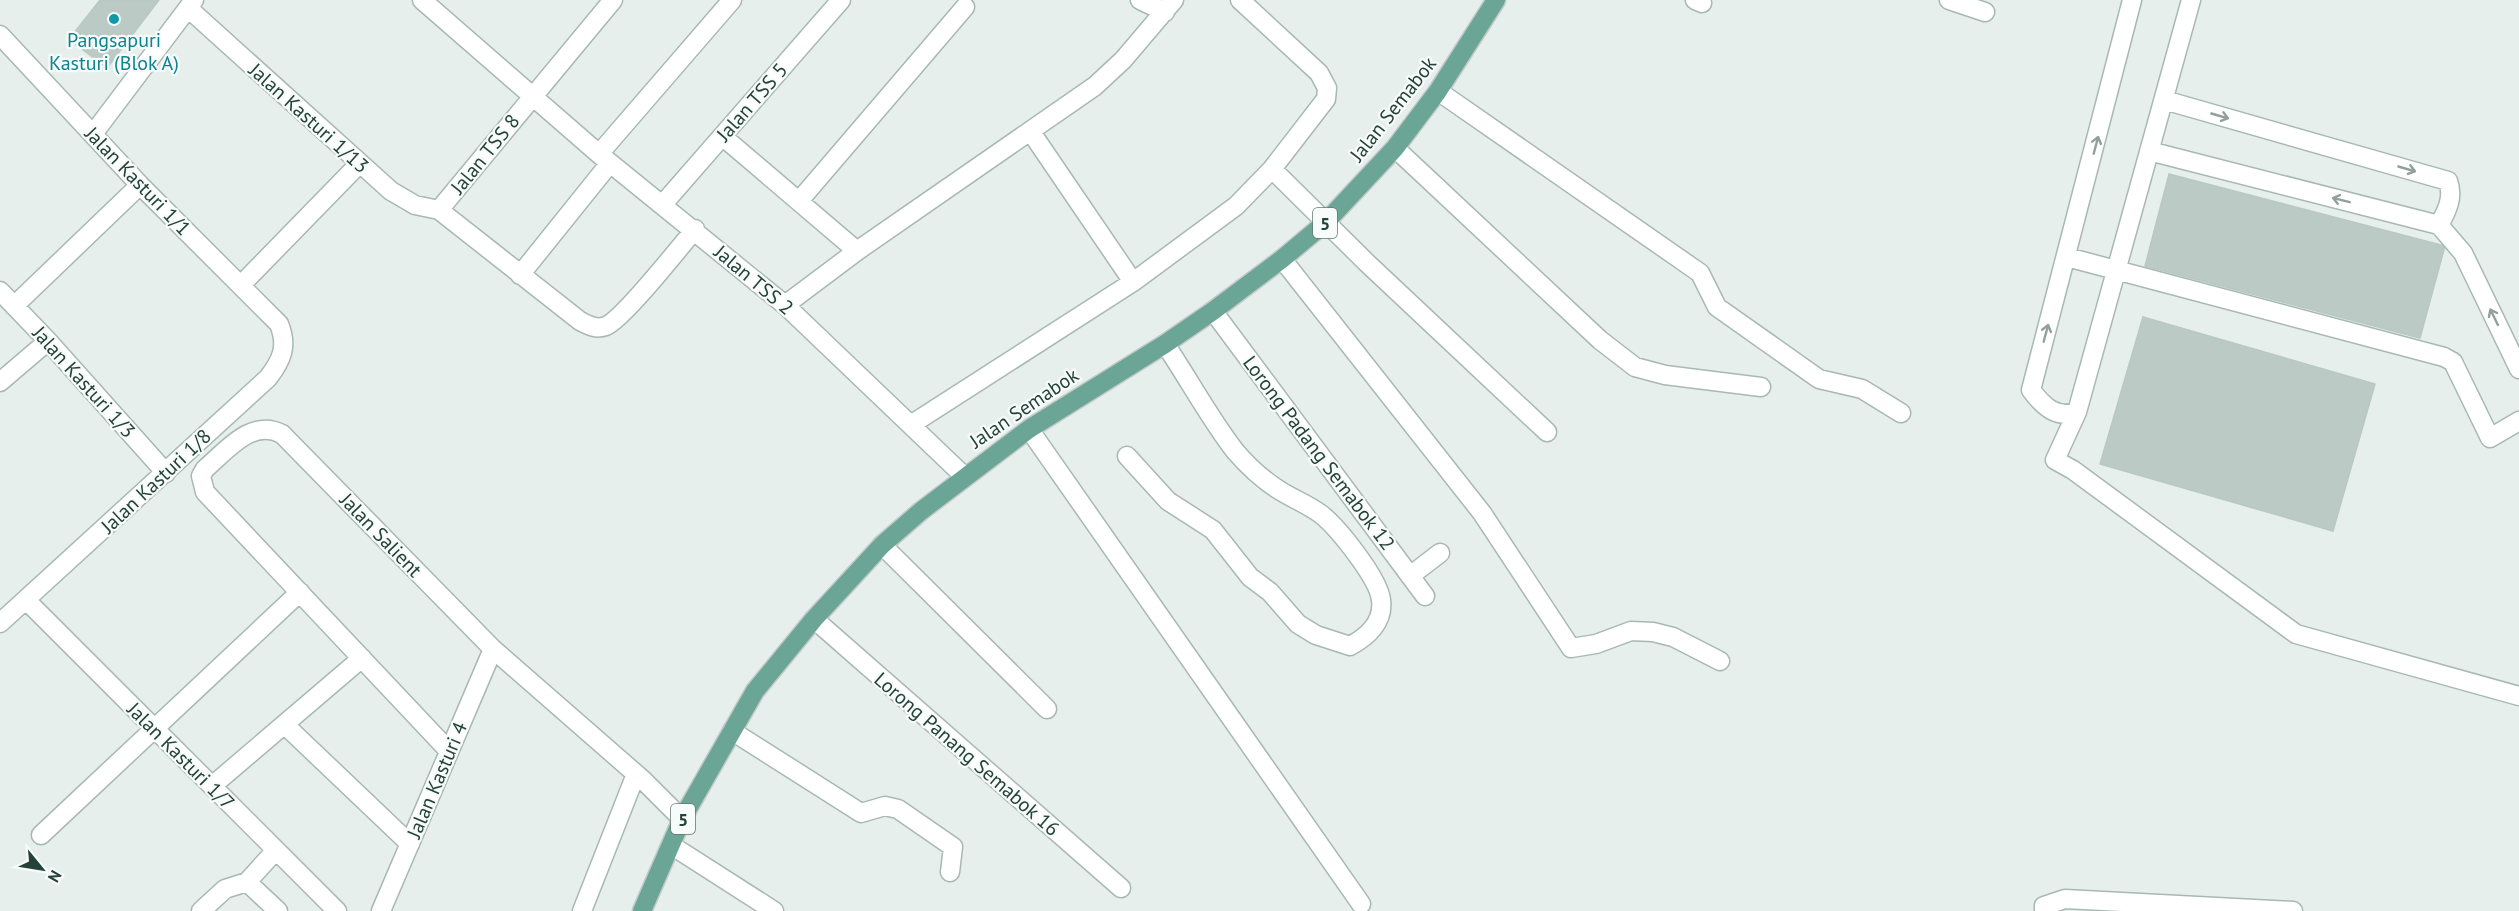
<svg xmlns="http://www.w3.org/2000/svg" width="2519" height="911" viewBox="0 0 2519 911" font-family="'PT Sans',sans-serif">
  <rect width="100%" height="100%" fill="#e6efeb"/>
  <path fill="#bbcac4" stroke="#b8c9c2" stroke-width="1.5" d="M 100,0 L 159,0 L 107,68 L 69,39 Z
    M 2169,174 L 2445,246 L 2420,338 L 2145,266 Z
    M 2143,317 L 2375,384 L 2333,531 L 2100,464 Z"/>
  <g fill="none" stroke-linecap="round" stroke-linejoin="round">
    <g stroke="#a8b8b2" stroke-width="21">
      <path id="minor" d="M 422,0 L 599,154 L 785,305 L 965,477
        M 1140,0 L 1165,12
        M 1695,0 L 1702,3
        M 1949,0 L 1985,12
        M 2191,0 L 2077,412 L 2055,460 L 2073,470 L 2296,634 L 2519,696
        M 188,8 L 391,191 L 415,205 L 439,210
        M 0,35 L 140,185 L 279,324 C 288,346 282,360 268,378 L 0,623
        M 1438,91 L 1700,273 L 1717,307 L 1819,379 L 1862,389 L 1901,413
        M 2164,100 L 2448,181 C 2454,197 2447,211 2439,225
        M 1031,132 L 1133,282
        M 93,134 L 194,0
        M 722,136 L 857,251
        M 1395,148 L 1600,340 L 1635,367 L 1665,375 L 1761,387
        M 2149,151 L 2439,225 L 2463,253 L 2519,369
        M 599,154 L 732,0
        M 1272,169 L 1367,263 L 1547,432
        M 799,201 L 965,7
        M 663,204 L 841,0
        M 439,210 L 580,321 C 588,325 596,330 606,326 C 623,319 680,247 695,229
        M 439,210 L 613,0
        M 2067,257 L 2444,357 L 2453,362 L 2490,438 L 2519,421
        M 1282,259 L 1482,513 L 1571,648 L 1596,644 L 1631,631 L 1653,632 L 1673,637 L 1720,661
        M 520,275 L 610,163
        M 241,285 L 359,164
        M 0,291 L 48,341 L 166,473
        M 785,305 L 857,251 L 1095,86 L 1123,60 L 1174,0
        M 14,306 L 140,185
        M 1213,311 L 1425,596
        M 0,382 L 48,341
        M 2077,412 C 2056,419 2043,406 2031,390 L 2132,0
        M 912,424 L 1133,282 L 1236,206 L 1272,169 L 1326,99 L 1327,88 L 1319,73 L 1240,0
        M 1029,429 L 1361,904
        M 1127,456 L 1168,501 L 1213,530 L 1250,577 L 1270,592 L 1298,624 L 1316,635 L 1350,646 C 1367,637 1384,622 1381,600 C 1379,579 1339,529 1322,515 C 1309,505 1293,499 1279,490 C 1263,480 1247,465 1235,451 C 1210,419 1188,378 1165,344
        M 882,545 L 1047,709
        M 1410,576 L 1440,553
        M 26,600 L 337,911
        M 814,619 L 1121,888
        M 285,725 L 410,844
        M 732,731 L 861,813 L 885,806 L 898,809 L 953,847 L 950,872
        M 449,751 L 205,492 L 201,476 L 205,469 C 227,450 252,418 282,434 L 493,649 L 643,780 L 682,819
        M 212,786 L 362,658
        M 41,835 L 300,592
        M 671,845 L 774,911
        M 247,882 L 278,911
        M 201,911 L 225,889 L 247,882 L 276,850
        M 381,911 L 493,649
        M 582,911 L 636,774
        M 2044,911 L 2044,906 L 2065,899 L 2293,911"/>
    </g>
    <g stroke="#c2cac8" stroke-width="21">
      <path id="major" d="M 642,911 L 682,819 L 755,691 L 814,619 L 882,545 L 921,511 L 1029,429 L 1165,344 L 1213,311 L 1282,259 L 1325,223 L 1395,148 L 1438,91 L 1496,0"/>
    </g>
    <use href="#minor" stroke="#fff" stroke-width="18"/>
    <use href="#major" stroke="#6aa596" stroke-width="18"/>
  </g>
  <defs><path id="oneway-shaft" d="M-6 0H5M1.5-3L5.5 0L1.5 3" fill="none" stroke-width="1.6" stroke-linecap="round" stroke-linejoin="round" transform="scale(1.5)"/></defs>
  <g stroke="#92a09c">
    <use href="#oneway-shaft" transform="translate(2220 116) rotate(16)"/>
    <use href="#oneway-shaft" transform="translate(2096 145) rotate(-75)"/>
    <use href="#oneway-shaft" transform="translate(2407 169) rotate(16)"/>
    <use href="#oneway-shaft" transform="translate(2341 200) rotate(-166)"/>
    <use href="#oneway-shaft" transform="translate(2494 317) rotate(-116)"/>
    <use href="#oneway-shaft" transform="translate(2046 333) rotate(-75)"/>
  </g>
  <circle fill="#0f9aa8" stroke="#f7fbf9" stroke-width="2" cx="114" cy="19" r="6"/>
  <g text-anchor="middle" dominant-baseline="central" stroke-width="4.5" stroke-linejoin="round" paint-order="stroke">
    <g fill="#f7fbf9" stroke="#637a73" stroke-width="1.5">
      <rect x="1313" y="208" width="24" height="30" rx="4.5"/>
      <rect x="671" y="804" width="24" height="30" rx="4.5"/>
    </g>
    <g font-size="18" font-weight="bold" fill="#24423a">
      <text x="1325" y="223">5</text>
      <text x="683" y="819">5</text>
    </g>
    <g font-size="20" fill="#0d838f" stroke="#f7fbf9">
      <text x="114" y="40">Pangsapuri<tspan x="114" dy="23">Kasturi (Blok A)</tspan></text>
    </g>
    <g font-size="20" fill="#24423a" stroke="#f7fbf9">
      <text transform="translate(752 102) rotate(-49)">Jalan TSS 5</text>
      <text transform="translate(1393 109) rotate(-52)">Jalan Semabok</text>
      <text transform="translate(309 118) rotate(42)">Jalan Kasturi 1/13</text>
      <text transform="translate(485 154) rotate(-51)">Jalan TSS 8</text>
      <text transform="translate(138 181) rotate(46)">Jalan Kasturi 1/1</text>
      <text transform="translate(754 280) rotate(40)">Jalan TSS 2</text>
      <text transform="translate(84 382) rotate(48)">Jalan Kasturi 1/3</text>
      <text transform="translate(1024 408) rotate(-34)">Jalan Semabok</text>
      <text transform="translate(1319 453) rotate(53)">Lorong Padang Semabok 12</text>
      <text transform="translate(156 481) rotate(-43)">Jalan Kasturi 1/8</text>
      <text transform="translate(381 535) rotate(46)">Jalan Salient</text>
      <text transform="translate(967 754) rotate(41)">Lorong Panang Semabok 16</text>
      <text transform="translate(181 756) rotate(45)">Jalan Kasturi 1/7</text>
      <text transform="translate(437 780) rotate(-67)">Jalan Kasturi 4</text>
    </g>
  </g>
  <g transform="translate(42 869) rotate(120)" stroke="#f7fbf9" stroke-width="4.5" paint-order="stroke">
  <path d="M0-4.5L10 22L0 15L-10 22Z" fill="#24423a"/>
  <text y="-9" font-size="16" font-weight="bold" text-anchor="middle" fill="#24423a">N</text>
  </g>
</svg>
